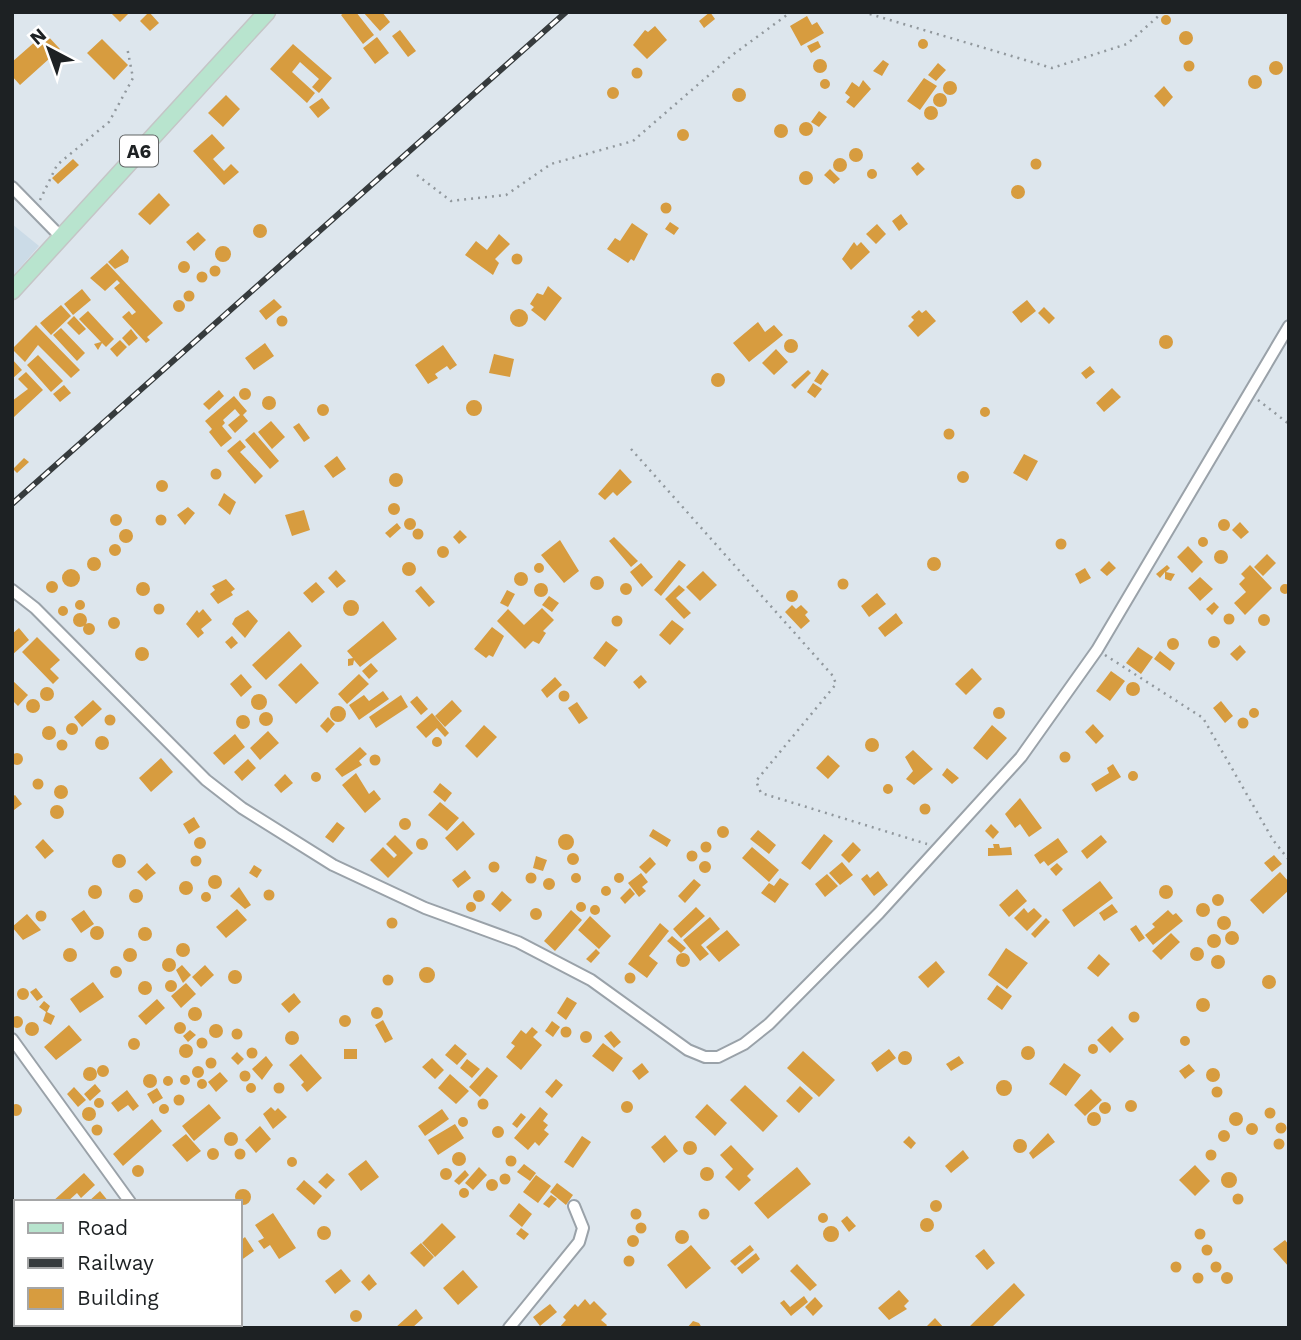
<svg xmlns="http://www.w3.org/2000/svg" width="1301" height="1340" viewBox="0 0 1301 1340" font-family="'Work Sans',sans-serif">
  <rect width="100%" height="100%" fill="#dde6ed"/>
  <path fill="#cbdbe7" d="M 12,224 L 39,246 L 12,277 Z"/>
  <path fill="#d79c3f" d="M 110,12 L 130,12 L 120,22 Z
    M 149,12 L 159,23 L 150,31 L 140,21 Z
    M 345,12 L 356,12 L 374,35 L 363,44 L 341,15 Z
    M 363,12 L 382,12 L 390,22 L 380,31 Z
    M 710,12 L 715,19 L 704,28 L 699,21 Z
    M1161 20a5 5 0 1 1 10 0a5 5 0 1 1-10 0Z
    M 807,16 L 812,25 L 817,22 L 824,33 L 801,46 L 790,26 Z
    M 655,26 L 667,40 L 647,59 L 633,45 L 645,30 L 648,32 Z
    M 400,30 L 416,51 L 408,57 L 392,36 Z
    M1179 38a7 7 0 1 1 14 0a7 7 0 1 1-14 0Z
    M 45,33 L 60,49 L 20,85 L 12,76 L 12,62 Z
    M 377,37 L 389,53 L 375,64 L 363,48 Z
    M 102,39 L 128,65 L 114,80 L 87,53 Z
    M918 44a5 5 0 1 1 10 0a5 5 0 1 1-10 0Z
    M 818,41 L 821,47 L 811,53 L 807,46 Z
    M 293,44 L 332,78 L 319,93 L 312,87 L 319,79 L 300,62 L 292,72 L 315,93 L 307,103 L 270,69 Z
    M813 66a7 7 0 1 1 14 0a7 7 0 1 1-14 0Z
    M 883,60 L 889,64 L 882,76 L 873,71 Z
    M1183.5 66a5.5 5.5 0 1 1 11 0a5.5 5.5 0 1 1-11 0Z
    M1269 68a7 7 0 1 1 14 0a7 7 0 1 1-14 0Z
    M 938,63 L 946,70 L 936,81 L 928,75 Z
    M631.5 73a5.5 5.5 0 1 1 11 0a5.5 5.5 0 1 1-11 0Z
    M1248 82a7 7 0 1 1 14 0a7 7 0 1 1-14 0Z
    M 924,78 L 937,86 L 920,110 L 907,101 Z
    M820 84a5 5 0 1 1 10 0a5 5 0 1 1-10 0Z
    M 863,80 L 871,89 L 854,108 L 846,102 L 850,97 L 845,93 L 852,82 L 859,87 Z
    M943 88a7 7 0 1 1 14 0a7 7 0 1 1-14 0Z
    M 1164,86 L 1173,97 L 1164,107 L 1154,96 Z
    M607 93a6 6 0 1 1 12 0a6 6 0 1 1-12 0Z
    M732 95a7 7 0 1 1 14 0a7 7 0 1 1-14 0Z
    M933 100a7 7 0 1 1 14 0a7 7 0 1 1-14 0Z
    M 226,95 L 240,109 L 223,127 L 208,113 Z
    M 322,98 L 330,108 L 318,118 L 309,107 Z
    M924 113a7 7 0 1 1 14 0a7 7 0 1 1-14 0Z
    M 819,111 L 827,117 L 819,127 L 811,122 Z
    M799 129a7 7 0 1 1 14 0a7 7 0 1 1-14 0Z
    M774 131a7 7 0 1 1 14 0a7 7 0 1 1-14 0Z
    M677 135a6 6 0 1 1 12 0a6 6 0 1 1-12 0Z
    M 212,134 L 225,148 L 213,159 L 224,171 L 231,164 L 239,172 L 224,185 L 193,151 Z
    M849 155a7 7 0 1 1 14 0a7 7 0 1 1-14 0Z
    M833 165a7 7 0 1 1 14 0a7 7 0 1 1-14 0Z
    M1030.5 164a5.5 5.5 0 1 1 11 0a5.5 5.5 0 1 1-11 0Z
    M 73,159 L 79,165 L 58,184 L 52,178 Z
    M 918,162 L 925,169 L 917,176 L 911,168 Z
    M867 174a5 5 0 1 1 10 0a5 5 0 1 1-10 0Z
    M 830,169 L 840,179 L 834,184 L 824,175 Z
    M799 178a7 7 0 1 1 14 0a7 7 0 1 1-14 0Z
    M1011 192a7 7 0 1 1 14 0a7 7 0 1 1-14 0Z
    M 159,193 L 170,205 L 150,225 L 138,214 Z
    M660.5 208a5.5 5.5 0 1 1 11 0a5.5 5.5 0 1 1-11 0Z
    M 901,214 L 908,224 L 899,231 L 892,221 Z
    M 670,222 L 679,228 L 674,235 L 665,229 Z
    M 632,223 L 648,234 L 634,261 L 631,259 L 628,263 L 607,249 L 615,238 L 620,241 Z
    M253 231a7 7 0 1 1 14 0a7 7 0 1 1-14 0Z
    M 877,224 L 886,234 L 876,244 L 866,234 Z
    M 198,232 L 206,240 L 194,251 L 186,242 Z
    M 499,234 L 510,244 L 495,259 L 499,263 L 493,275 L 465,255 L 476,241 L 487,250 Z
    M 854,242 L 857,246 L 861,242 L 870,252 L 851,270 L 842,259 Z
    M215 254a8 8 0 1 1 16 0a8 8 0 1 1-16 0Z
    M 122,249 L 129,257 L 128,262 L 115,269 L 108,262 Z
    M511.5 259a5.5 5.5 0 1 1 11 0a5.5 5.5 0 1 1-11 0Z
    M178 267a6 6 0 1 1 12 0a6 6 0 1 1-12 0Z
    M 107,263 L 163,323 L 147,337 L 150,340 L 146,343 L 122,317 L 129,311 L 132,315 L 136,312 L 114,288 L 120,283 L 117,280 L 105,291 L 90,278 Z
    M209.5 271a5.5 5.5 0 1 1 11 0a5.5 5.5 0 1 1-11 0Z
    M196.5 277a5.5 5.5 0 1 1 11 0a5.5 5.5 0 1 1-11 0Z
    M 548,286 L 562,298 L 545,321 L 531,310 L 534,307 L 530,304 L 537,293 L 543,295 Z
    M 82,289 L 91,300 L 73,315 L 64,304 Z
    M183.5 296a5.5 5.5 0 1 1 11 0a5.5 5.5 0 1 1-11 0Z
    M 274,299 L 282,307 L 266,320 L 259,311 Z
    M 1027,300 L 1036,311 L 1021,323 L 1012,312 Z
    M173 306a6 6 0 1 1 12 0a6 6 0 1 1-12 0Z
    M 61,305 L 71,316 L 51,335 L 40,323 Z
    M 1044,307 L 1055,318 L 1049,324 L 1038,313 Z
    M510 318a9 9 0 1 1 18 0a9 9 0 1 1-18 0Z
    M 919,310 L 922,313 L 926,310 L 936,321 L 918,337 L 908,326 L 914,320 L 911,317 Z
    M 88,311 L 114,339 L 106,347 L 102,343 L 98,350 L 94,344 L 101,342 L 79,319 Z
    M276.5 321a5.5 5.5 0 1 1 11 0a5.5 5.5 0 1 1-11 0Z
    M 74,316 L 86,329 L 79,335 L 67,323 Z
    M 758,322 L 765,332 L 774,325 L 783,335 L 749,362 L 733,343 Z
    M 36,325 L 80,370 L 71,378 L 38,345 L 25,362 L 12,349 Z
    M 61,328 L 85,353 L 77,361 L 53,335 Z
    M 131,329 L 138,338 L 129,346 L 122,338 Z
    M1159 342a7 7 0 1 1 14 0a7 7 0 1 1-14 0Z
    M784 346a7 7 0 1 1 14 0a7 7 0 1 1-14 0Z
    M 120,340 L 127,347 L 117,357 L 110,349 Z
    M 265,343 L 274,356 L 254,370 L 245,358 Z
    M 443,345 L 457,365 L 450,370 L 447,366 L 435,374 L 438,378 L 428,384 L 415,365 Z
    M 776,349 L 788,362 L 774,375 L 762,363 Z
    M 494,354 L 514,359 L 510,377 L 489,373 Z
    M 38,355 L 63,381 L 51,392 L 27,365 Z
    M 12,359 L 22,370 L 12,379 Z
    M 1090,366 L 1095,372 L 1086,379 L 1081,373 Z
    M 822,369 L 829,374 L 821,385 L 814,381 Z
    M 808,370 L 811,373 L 795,389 L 791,385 Z
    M 26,372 L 43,390 L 14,417 L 12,401 L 28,389 L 18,379 Z
    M711 380a7 7 0 1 1 14 0a7 7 0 1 1-14 0Z
    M 813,383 L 822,389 L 815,398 L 807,392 Z
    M 64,385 L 71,393 L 60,402 L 53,394 Z
    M239 394a6 6 0 1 1 12 0a6 6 0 1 1-12 0Z
    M 1112,388 L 1121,397 L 1104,412 L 1096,403 Z
    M 219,390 L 224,396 L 209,410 L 203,404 Z
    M262 403a7 7 0 1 1 14 0a7 7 0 1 1-14 0Z
    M 234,396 L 247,411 L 243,415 L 248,421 L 235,433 L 228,425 L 240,415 L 235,409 L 223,420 L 225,423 L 222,426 L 232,438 L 221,447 L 209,432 L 212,429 L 205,421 Z
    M466 408a8 8 0 1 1 16 0a8 8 0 1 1-16 0Z
    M317 410a6 6 0 1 1 12 0a6 6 0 1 1-12 0Z
    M980 412a5 5 0 1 1 10 0a5 5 0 1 1-10 0Z
    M 271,421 L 285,437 L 272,449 L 258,432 Z
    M 299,423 L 310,438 L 304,442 L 293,427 Z
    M943.5 434a5.5 5.5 0 1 1 11 0a5.5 5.5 0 1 1-11 0Z
    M 254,432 L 279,461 L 270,469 L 245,440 Z
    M 240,440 L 246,447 L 240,452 L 263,476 L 255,484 L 227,451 Z
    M 1024,454 L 1038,461 L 1027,481 L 1013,473 Z
    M 337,456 L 346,469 L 333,478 L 324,466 Z
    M 24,458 L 29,462 L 17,473 L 13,469 Z
    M210.5 474a5.5 5.5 0 1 1 11 0a5.5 5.5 0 1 1-11 0Z
    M 620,469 L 632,482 L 617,496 L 613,492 L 605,500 L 598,494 Z
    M957 477a6 6 0 1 1 12 0a6 6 0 1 1-12 0Z
    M389 480a7 7 0 1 1 14 0a7 7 0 1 1-14 0Z
    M156 486a6 6 0 1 1 12 0a6 6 0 1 1-12 0Z
    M 224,493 L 236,502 L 230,515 L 218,505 Z
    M388 509a6 6 0 1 1 12 0a6 6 0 1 1-12 0Z
    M 188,507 L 195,513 L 185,525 L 177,515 Z
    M 304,510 L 310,530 L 292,536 L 285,515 Z
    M110 520a6 6 0 1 1 12 0a6 6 0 1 1-12 0Z
    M155.5 520a5.5 5.5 0 1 1 11 0a5.5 5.5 0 1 1-11 0Z
    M404 524a6 6 0 1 1 12 0a6 6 0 1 1-12 0Z
    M1218 525a6 6 0 1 1 12 0a6 6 0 1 1-12 0Z
    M 1240,522 L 1249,532 L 1241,539 L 1232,530 Z
    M 397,523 L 401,528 L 390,538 L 385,533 Z
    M412.5 534a5.5 5.5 0 1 1 11 0a5.5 5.5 0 1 1-11 0Z
    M119 536a7 7 0 1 1 14 0a7 7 0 1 1-14 0Z
    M 460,530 L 467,537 L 459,544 L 453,537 Z
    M1198 542a5 5 0 1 1 10 0a5 5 0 1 1-10 0Z
    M 614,537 L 638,561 L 631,567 L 609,541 Z
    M1055.5 544a5.5 5.5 0 1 1 11 0a5.5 5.5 0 1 1-11 0Z
    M 560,540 L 579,571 L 564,583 L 541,555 Z
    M109 550a6 6 0 1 1 12 0a6 6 0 1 1-12 0Z
    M437 552a6 6 0 1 1 12 0a6 6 0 1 1-12 0Z
    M 1188,546 L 1203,562 L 1192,573 L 1177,557 Z
    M1214 557a7 7 0 1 1 14 0a7 7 0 1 1-14 0Z
    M 1267,554 L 1276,563 L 1263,576 L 1254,567 Z
    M87 564a7 7 0 1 1 14 0a7 7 0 1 1-14 0Z
    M927 564a7 7 0 1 1 14 0a7 7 0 1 1-14 0Z
    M 679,560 L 686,565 L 661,596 L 654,590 Z
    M 1109,561 L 1116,568 L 1107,576 L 1100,570 Z
    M402 569a7 7 0 1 1 14 0a7 7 0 1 1-14 0Z
    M534 568a5 5 0 1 1 10 0a5 5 0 1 1-10 0Z
    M 641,563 L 653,577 L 642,587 L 630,572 Z
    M 1167,565 L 1170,568 L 1166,572 L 1175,574 L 1171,581 L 1165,579 L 1165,572 L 1160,578 L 1156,574 Z
    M 1250,565 L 1272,588 L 1245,615 L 1234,603 L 1246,592 L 1239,584 L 1245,578 L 1241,574 Z
    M 1085,568 L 1091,578 L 1080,584 L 1075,574 Z
    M62 578a9 9 0 1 1 18 0a9 9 0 1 1-18 0Z
    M 336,570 L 346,581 L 337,588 L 328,578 Z
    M 703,571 L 717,585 L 700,601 L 686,587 Z
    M514 579a7 7 0 1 1 14 0a7 7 0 1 1-14 0Z
    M590 583a7 7 0 1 1 14 0a7 7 0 1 1-14 0Z
    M 1200,577 L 1213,589 L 1200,601 L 1188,588 Z
    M837.5 584a5.5 5.5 0 1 1 11 0a5.5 5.5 0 1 1-11 0Z
    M 226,579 L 235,589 L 231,592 L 233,595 L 218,604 L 210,594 L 215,590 L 212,586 Z
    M46 587a6 6 0 1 1 12 0a6 6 0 1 1-12 0Z
    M 316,582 L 325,592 L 312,603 L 303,593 Z
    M136 589a7 7 0 1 1 14 0a7 7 0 1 1-14 0Z
    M620 589a6 6 0 1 1 12 0a6 6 0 1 1-12 0Z
    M534 590a7 7 0 1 1 14 0a7 7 0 1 1-14 0Z
    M1280 589a5 5 0 1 1 10 0a5 5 0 1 1-10 0Z
    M 679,585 L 685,590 L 676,598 L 691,613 L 684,619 L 665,599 Z
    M 421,586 L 435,602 L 429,607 L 415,591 Z
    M786 596a6 6 0 1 1 12 0a6 6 0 1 1-12 0Z
    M 507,590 L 515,594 L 508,607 L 500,603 Z
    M 877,593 L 886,604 L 869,617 L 861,606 Z
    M 549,596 L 559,603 L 552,612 L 542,605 Z
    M75 605a5 5 0 1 1 10 0a5 5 0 1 1-10 0Z
    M343 608a8 8 0 1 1 16 0a8 8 0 1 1-16 0Z
    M 1214,602 L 1219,607 L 1212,615 L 1206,609 Z
    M153.5 609a5.5 5.5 0 1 1 11 0a5.5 5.5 0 1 1-11 0Z
    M 792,605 L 796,609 L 801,605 L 808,612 L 805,615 L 810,621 L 801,629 L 785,612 Z
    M58 611a5 5 0 1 1 10 0a5 5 0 1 1-10 0Z
    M 542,608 L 554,620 L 543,631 L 546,633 L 539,644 L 533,641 L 525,649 L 497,621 L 508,609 L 524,625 Z
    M 203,609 L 212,620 L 201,629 L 204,633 L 198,638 L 186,624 L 197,610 L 199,613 Z
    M 248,610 L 258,621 L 245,638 L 232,624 L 235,618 Z
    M 896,613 L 903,623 L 885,637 L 878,628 Z
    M73 620a7 7 0 1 1 14 0a7 7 0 1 1-14 0Z
    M1223.5 619a5.5 5.5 0 1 1 11 0a5.5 5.5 0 1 1-11 0Z
    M1258 620a6 6 0 1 1 12 0a6 6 0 1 1-12 0Z
    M611.5 621a5.5 5.5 0 1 1 11 0a5.5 5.5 0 1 1-11 0Z
    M108 623a6 6 0 1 1 12 0a6 6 0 1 1-12 0Z
    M 672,620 L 684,629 L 670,645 L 659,635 Z
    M 383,621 L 397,639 L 360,667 L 354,660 L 353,665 L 348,666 L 348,659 L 353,658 L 347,651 Z
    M83 629a6 6 0 1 1 12 0a6 6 0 1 1-12 0Z
    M 492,627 L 504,636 L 493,657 L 489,655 L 486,658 L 474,649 Z
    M 19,628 L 29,640 L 12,655 L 12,634 Z
    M 289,631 L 302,646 L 266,680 L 252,665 Z
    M1208 642a6 6 0 1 1 12 0a6 6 0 1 1-12 0Z
    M 232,636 L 238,643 L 231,649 L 225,642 Z
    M 37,637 L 60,660 L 50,669 L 59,678 L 53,684 L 22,652 Z
    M1167 644a6 6 0 1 1 12 0a6 6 0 1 1-12 0Z
    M 606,641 L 618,650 L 605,667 L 593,658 Z
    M 1240,645 L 1246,652 L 1237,661 L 1230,654 Z
    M 1138,647 L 1153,657 L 1141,674 L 1126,663 Z
    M135 654a7 7 0 1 1 14 0a7 7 0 1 1-14 0Z
    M 1160,651 L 1175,663 L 1170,671 L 1154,659 Z
    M 301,663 L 319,683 L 296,704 L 278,685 Z
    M 371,663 L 378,671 L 369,679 L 362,671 Z
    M 972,668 L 982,679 L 966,695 L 955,684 Z
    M 1111,671 L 1125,681 L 1110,701 L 1096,691 Z
    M 241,674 L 252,687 L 241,697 L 230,684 Z
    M 359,674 L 369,684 L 347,704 L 338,694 Z
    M 641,675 L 647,682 L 639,689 L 633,682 Z
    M 555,677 L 562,685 L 547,698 L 541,690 Z
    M 12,680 L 28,695 L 18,706 L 12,700 Z
    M1126 689a7 7 0 1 1 14 0a7 7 0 1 1-14 0Z
    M40 694a7 7 0 1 1 14 0a7 7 0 1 1-14 0Z
    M558.5 696a5.5 5.5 0 1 1 11 0a5.5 5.5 0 1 1-11 0Z
    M 383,691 L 389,699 L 359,720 L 349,705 L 364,695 L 369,701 Z
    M251 702a8 8 0 1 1 16 0a8 8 0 1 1-16 0Z
    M 401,695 L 408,707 L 376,728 L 369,717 Z
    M 417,696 L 428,709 L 421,715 L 410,702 Z
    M26 706a7 7 0 1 1 14 0a7 7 0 1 1-14 0Z
    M 93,700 L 102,709 L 82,727 L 74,717 Z
    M 452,700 L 462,711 L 445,727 L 435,716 Z
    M 1221,701 L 1233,716 L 1225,723 L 1213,708 Z
    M 577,702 L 588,718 L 579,724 L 568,708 Z
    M330 714a8 8 0 1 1 16 0a8 8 0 1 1-16 0Z
    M993 713a6 6 0 1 1 12 0a6 6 0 1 1-12 0Z
    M1249 713a5 5 0 1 1 10 0a5 5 0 1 1-10 0Z
    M259 719a7 7 0 1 1 14 0a7 7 0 1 1-14 0Z
    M 432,713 L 449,733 L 445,737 L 437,728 L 426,738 L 416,727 Z
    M104.5 720a5.5 5.5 0 1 1 11 0a5.5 5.5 0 1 1-11 0Z
    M236 722a7 7 0 1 1 14 0a7 7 0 1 1-14 0Z
    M 328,717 L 335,724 L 327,733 L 320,726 Z
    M1237.5 723a5.5 5.5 0 1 1 11 0a5.5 5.5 0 1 1-11 0Z
    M66 729a6 6 0 1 1 12 0a6 6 0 1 1-12 0Z
    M 1093,724 L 1104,736 L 1096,744 L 1085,732 Z
    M 484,725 L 497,737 L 477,758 L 465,746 Z
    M 992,725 L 1007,738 L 987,760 L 973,748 Z
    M42 733a7 7 0 1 1 14 0a7 7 0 1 1-14 0Z
    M 268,731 L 279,743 L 260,760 L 250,748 Z
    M 235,734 L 245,747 L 224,765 L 213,753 Z
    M95 743a7 7 0 1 1 14 0a7 7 0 1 1-14 0Z
    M432 742a5 5 0 1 1 10 0a5 5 0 1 1-10 0Z
    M865 745a7 7 0 1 1 14 0a7 7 0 1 1-14 0Z
    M56.5 745a5.5 5.5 0 1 1 11 0a5.5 5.5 0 1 1-11 0Z
    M 360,747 L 367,754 L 359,761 L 362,765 L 342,777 L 335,769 Z
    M 913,750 L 933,769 L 914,785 L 906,779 L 913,771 L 905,757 Z
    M1059.5 757a5.5 5.5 0 1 1 11 0a5.5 5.5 0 1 1-11 0Z
    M11 759a6 6 0 1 1 12 0a6 6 0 1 1-12 0Z
    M369.5 760a5.5 5.5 0 1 1 11 0a5.5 5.5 0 1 1-11 0Z
    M 828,755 L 840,766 L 828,779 L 816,768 Z
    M 161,758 L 173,772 L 151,792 L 139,778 Z
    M 248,759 L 256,768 L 242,781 L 234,772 Z
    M 1113,764 L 1121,777 L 1096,792 L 1091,784 L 1109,773 L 1107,768 Z
    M 947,768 L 959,778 L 952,784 L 942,775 Z
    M1128 776a5 5 0 1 1 10 0a5 5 0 1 1-10 0Z
    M311 777a5 5 0 1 1 10 0a5 5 0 1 1-10 0Z
    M 356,773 L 369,794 L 374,790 L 381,799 L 365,813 L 342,785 Z
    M 285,774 L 293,783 L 281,793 L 274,785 Z
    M32.5 784a5.5 5.5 0 1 1 11 0a5.5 5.5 0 1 1-11 0Z
    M 440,783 L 452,793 L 445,802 L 433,792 Z
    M883 789a5 5 0 1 1 10 0a5 5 0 1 1-10 0Z
    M54 792a7 7 0 1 1 14 0a7 7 0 1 1-14 0Z
    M 15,795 L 22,804 L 14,810 L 12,797 Z
    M 1020,798 L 1042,828 L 1029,837 L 1020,824 L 1015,828 L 1005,814 Z
    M 440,802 L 459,818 L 447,831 L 428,815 Z
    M919.5 809a5.5 5.5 0 1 1 11 0a5.5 5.5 0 1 1-11 0Z
    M50 812a7 7 0 1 1 14 0a7 7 0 1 1-14 0Z
    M 194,817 L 200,827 L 189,834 L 183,824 Z
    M399 824a6 6 0 1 1 12 0a6 6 0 1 1-12 0Z
    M 463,821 L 475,834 L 457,851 L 445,838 Z
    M 337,822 L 345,828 L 333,843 L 325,837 Z
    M 991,824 L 999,832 L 993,839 L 985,831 Z
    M717 832a6 6 0 1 1 12 0a6 6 0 1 1-12 0Z
    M 653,829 L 671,840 L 667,847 L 649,836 Z
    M 758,830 L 776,845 L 769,854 L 750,839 Z
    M 824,834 L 833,841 L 810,870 L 801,863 Z
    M558 842a8 8 0 1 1 16 0a8 8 0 1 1-16 0Z
    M 395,835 L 413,853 L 388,878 L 370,860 L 383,847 L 394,858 L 397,855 L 386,844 Z
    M 1101,835 L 1107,842 L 1087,859 L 1081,851 Z
    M194 843a6 6 0 1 1 12 0a6 6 0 1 1-12 0Z
    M 1058,838 L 1068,852 L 1048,866 L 1044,861 L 1040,864 L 1034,855 Z
    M416 844a6 6 0 1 1 12 0a6 6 0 1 1-12 0Z
    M 43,839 L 54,851 L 45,859 L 35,847 Z
    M700.5 847a5.5 5.5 0 1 1 11 0a5.5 5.5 0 1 1-11 0Z
    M 853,842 L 861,850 L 849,863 L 841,855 Z
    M 993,844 L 999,844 L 1000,848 L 1011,847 L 1012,855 L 988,856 L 988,848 L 994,848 Z
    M 752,847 L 779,870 L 769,882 L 742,858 Z
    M686.5 856a5.5 5.5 0 1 1 11 0a5.5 5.5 0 1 1-11 0Z
    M567 859a6 6 0 1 1 12 0a6 6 0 1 1-12 0Z
    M112 861a7 7 0 1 1 14 0a7 7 0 1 1-14 0Z
    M 1274,855 L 1282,864 L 1272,872 L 1264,863 Z
    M190.5 861a5.5 5.5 0 1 1 11 0a5.5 5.5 0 1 1-11 0Z
    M 536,856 L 547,860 L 543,871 L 533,868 Z
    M 650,857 L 656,864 L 646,874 L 639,867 Z
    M699 867a6 6 0 1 1 12 0a6 6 0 1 1-12 0Z
    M488.5 867a5.5 5.5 0 1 1 11 0a5.5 5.5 0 1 1-11 0Z
    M 842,862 L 853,875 L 840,885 L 829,873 Z
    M 147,863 L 156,873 L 146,881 L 137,872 Z
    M 1057,863 L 1063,869 L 1056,876 L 1050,869 Z
    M 254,865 L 262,870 L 257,878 L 249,873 Z
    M 465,870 L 471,878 L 458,888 L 452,880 Z
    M 878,871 L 888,885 L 874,896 L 861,879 L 867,874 L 870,878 Z
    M 1280,872 L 1289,882 L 1289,890 L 1263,914 L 1250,900 Z
    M525.5 878a5.5 5.5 0 1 1 11 0a5.5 5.5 0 1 1-11 0Z
    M614 878a5 5 0 1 1 10 0a5 5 0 1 1-10 0Z
    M571 878a5 5 0 1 1 10 0a5 5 0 1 1-10 0Z
    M 641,873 L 648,882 L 642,887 L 646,891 L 639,897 L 628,883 Z
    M 827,874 L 838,886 L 825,897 L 815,884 Z
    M208 882a7 7 0 1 1 14 0a7 7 0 1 1-14 0Z
    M543 884a6 6 0 1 1 12 0a6 6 0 1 1-12 0Z
    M 780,878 L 789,884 L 775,903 L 761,893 L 769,883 L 774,886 Z
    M 694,879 L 701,885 L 685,903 L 678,896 Z
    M 1100,881 L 1113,898 L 1074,927 L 1062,910 Z
    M179 888a7 7 0 1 1 14 0a7 7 0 1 1-14 0Z
    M1159 892a7 7 0 1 1 14 0a7 7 0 1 1-14 0Z
    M88 892a7 7 0 1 1 14 0a7 7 0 1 1-14 0Z
    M601 891a5 5 0 1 1 10 0a5 5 0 1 1-10 0Z
    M 239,887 L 251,905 L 245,909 L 230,896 Z
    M 630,888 L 635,894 L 625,904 L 620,898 Z
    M 1017,889 L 1027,901 L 1009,917 L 999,905 Z
    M129 896a7 7 0 1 1 14 0a7 7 0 1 1-14 0Z
    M263.5 895a5.5 5.5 0 1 1 11 0a5.5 5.5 0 1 1-11 0Z
    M473 896a6 6 0 1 1 12 0a6 6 0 1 1-12 0Z
    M 502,891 L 512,900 L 500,912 L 491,904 Z
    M201 897a5 5 0 1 1 10 0a5 5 0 1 1-10 0Z
    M1212 900a6 6 0 1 1 12 0a6 6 0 1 1-12 0Z
    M576 907a5 5 0 1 1 10 0a5 5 0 1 1-10 0Z
    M466 907a5 5 0 1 1 10 0a5 5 0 1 1-10 0Z
    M1196 910a7 7 0 1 1 14 0a7 7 0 1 1-14 0Z
    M 1112,904 L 1118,912 L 1104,921 L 1099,913 Z
    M590 910a5 5 0 1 1 10 0a5 5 0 1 1-10 0Z
    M 696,907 L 705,916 L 681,938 L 673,929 Z
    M530 914a6 6 0 1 1 12 0a6 6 0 1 1-12 0Z
    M 1024,908 L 1028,913 L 1034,908 L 1042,916 L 1027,931 L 1014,918 Z
    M 237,909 L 247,920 L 226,938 L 216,927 Z
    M 84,910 L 94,924 L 81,933 L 71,919 Z
    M 571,910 L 582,920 L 555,951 L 544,941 Z
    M 1168,910 L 1173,915 L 1176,913 L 1183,921 L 1153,945 L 1145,935 L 1155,927 L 1152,924 Z
    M35.5 916a5.5 5.5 0 1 1 11 0a5.5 5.5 0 1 1-11 0Z
    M 27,914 L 41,930 L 23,940 L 12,927 Z
    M 590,916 L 611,936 L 599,949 L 578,930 Z
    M1217 923a7 7 0 1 1 14 0a7 7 0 1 1-14 0Z
    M 710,917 L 720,929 L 701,945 L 709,954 L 700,961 L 683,940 Z
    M386.5 923a5.5 5.5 0 1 1 11 0a5.5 5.5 0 1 1-11 0Z
    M 1046,918 L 1050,922 L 1035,938 L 1031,934 Z
    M 660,923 L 669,931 L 649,956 L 658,963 L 647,978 L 628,964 Z
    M 1136,925 L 1145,938 L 1139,942 L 1130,929 Z
    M90 933a7 7 0 1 1 14 0a7 7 0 1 1-14 0Z
    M138 934a7 7 0 1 1 14 0a7 7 0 1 1-14 0Z
    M 727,930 L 740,945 L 719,962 L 706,947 Z
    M1225 938a7 7 0 1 1 14 0a7 7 0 1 1-14 0Z
    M 1171,933 L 1180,942 L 1161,960 L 1152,951 Z
    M1207 941a7 7 0 1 1 14 0a7 7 0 1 1-14 0Z
    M 672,936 L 686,948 L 681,953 L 667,941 Z
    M176 950a7 7 0 1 1 14 0a7 7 0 1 1-14 0Z
    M1190 954a7 7 0 1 1 14 0a7 7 0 1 1-14 0Z
    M 1006,948 L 1028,963 L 1007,989 L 988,975 Z
    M63 955a7 7 0 1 1 14 0a7 7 0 1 1-14 0Z
    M123 955a7 7 0 1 1 14 0a7 7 0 1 1-14 0Z
    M 596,949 L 600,953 L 591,963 L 586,959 Z
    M676 960a7 7 0 1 1 14 0a7 7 0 1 1-14 0Z
    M 1099,954 L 1110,964 L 1098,977 L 1087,968 Z
    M1211 962a7 7 0 1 1 14 0a7 7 0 1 1-14 0Z
    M162 965a7 7 0 1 1 14 0a7 7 0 1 1-14 0Z
    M 936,961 L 945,972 L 928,988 L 918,977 Z
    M 182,965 L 191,975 L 183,983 L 176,970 Z
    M 205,965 L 214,975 L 201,987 L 192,977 Z
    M110 972a6 6 0 1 1 12 0a6 6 0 1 1-12 0Z
    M419 975a8 8 0 1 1 16 0a8 8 0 1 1-16 0Z
    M228 977a7 7 0 1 1 14 0a7 7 0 1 1-14 0Z
    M624.5 978a5.5 5.5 0 1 1 11 0a5.5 5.5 0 1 1-11 0Z
    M382.5 980a5.5 5.5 0 1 1 11 0a5.5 5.5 0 1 1-11 0Z
    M1262 982a7 7 0 1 1 14 0a7 7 0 1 1-14 0Z
    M165 986a6 6 0 1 1 12 0a6 6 0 1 1-12 0Z
    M138 988a7 7 0 1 1 14 0a7 7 0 1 1-14 0Z
    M 93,982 L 104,997 L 80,1013 L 70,999 Z
    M 186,983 L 196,994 L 181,1008 L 171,996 Z
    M 997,985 L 1012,996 L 1002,1010 L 987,999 Z
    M17 994a6 6 0 1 1 12 0a6 6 0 1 1-12 0Z
    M 36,988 L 43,997 L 37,1001 L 30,992 Z
    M 294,993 L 301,1002 L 289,1013 L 281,1004 Z
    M 567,997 L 577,1003 L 566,1020 L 557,1013 Z
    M1196 1005a7 7 0 1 1 14 0a7 7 0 1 1-14 0Z
    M 157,999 L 165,1008 L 146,1025 L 138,1016 Z
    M 44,1001 L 50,1006 L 47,1012 L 55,1016 L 51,1025 L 43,1021 L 46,1012 L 39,1007 Z
    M371 1013a6 6 0 1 1 12 0a6 6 0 1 1-12 0Z
    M188 1014a7 7 0 1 1 14 0a7 7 0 1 1-14 0Z
    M1128.5 1017a5.5 5.5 0 1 1 11 0a5.5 5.5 0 1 1-11 0Z
    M339 1021a6 6 0 1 1 12 0a6 6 0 1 1-12 0Z
    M11 1022a6 6 0 1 1 12 0a6 6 0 1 1-12 0Z
    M 383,1020 L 393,1039 L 385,1043 L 375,1025 Z
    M 552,1021 L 560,1027 L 553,1037 L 545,1031 Z
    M174 1028a6 6 0 1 1 12 0a6 6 0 1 1-12 0Z
    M25 1029a7 7 0 1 1 14 0a7 7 0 1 1-14 0Z
    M209 1031a7 7 0 1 1 14 0a7 7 0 1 1-14 0Z
    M 69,1025 L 82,1040 L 56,1060 L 44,1047 Z
    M 1112,1026 L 1124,1039 L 1110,1053 L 1097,1040 Z
    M560.5 1032a5.5 5.5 0 1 1 11 0a5.5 5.5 0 1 1-11 0Z
    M 532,1027 L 538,1032 L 533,1037 L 542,1045 L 521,1070 L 506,1057 L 515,1046 L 511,1043 L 521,1030 L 526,1034 Z
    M231.5 1034a5.5 5.5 0 1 1 11 0a5.5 5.5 0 1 1-11 0Z
    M 190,1030 L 196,1035 L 188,1042 L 183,1036 Z
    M 611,1031 L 621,1042 L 614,1048 L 604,1036 Z
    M580 1037a6 6 0 1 1 12 0a6 6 0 1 1-12 0Z
    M285 1038a7 7 0 1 1 14 0a7 7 0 1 1-14 0Z
    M1180 1041a5 5 0 1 1 10 0a5 5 0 1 1-10 0Z
    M128 1044a6 6 0 1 1 12 0a6 6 0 1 1-12 0Z
    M196.5 1043a5.5 5.5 0 1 1 11 0a5.5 5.5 0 1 1-11 0Z
    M 603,1043 L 623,1058 L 613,1072 L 592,1056 Z
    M1088 1049a5 5 0 1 1 10 0a5 5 0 1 1-10 0Z
    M 455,1044 L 467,1054 L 457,1065 L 445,1055 Z
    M179 1051a7 7 0 1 1 14 0a7 7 0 1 1-14 0Z
    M1021 1053a7 7 0 1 1 14 0a7 7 0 1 1-14 0Z
    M246.5 1053a5.5 5.5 0 1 1 11 0a5.5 5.5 0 1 1-11 0Z
    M 344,1049 L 357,1049 L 357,1059 L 344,1059 Z
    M 889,1049 L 896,1058 L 877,1072 L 871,1063 Z
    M898 1058a7 7 0 1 1 14 0a7 7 0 1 1-14 0Z
    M 803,1051 L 835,1080 L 819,1097 L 787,1068 Z
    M 237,1052 L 244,1059 L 238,1065 L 231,1058 Z
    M 301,1054 L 322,1078 L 307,1092 L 301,1085 L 304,1082 L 289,1065 Z
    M 266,1056 L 273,1065 L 262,1080 L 252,1069 Z
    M 959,1056 L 964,1063 L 951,1071 L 946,1064 Z
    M205.5 1063a5.5 5.5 0 1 1 11 0a5.5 5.5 0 1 1-11 0Z
    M 432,1058 L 444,1070 L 435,1079 L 422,1067 Z
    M 467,1059 L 480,1069 L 472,1078 L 460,1068 Z
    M 642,1063 L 649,1072 L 639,1080 L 632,1071 Z
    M 1064,1063 L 1081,1075 L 1066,1096 L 1049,1084 Z
    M 1189,1064 L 1195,1071 L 1185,1079 L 1179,1071 Z
    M97 1071a6 6 0 1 1 12 0a6 6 0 1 1-12 0Z
    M192 1072a6 6 0 1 1 12 0a6 6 0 1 1-12 0Z
    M 487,1067 L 498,1076 L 480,1097 L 469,1087 Z
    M83 1074a7 7 0 1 1 14 0a7 7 0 1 1-14 0Z
    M1206 1075a7 7 0 1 1 14 0a7 7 0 1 1-14 0Z
    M239.5 1076a5.5 5.5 0 1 1 11 0a5.5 5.5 0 1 1-11 0Z
    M 220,1072 L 228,1081 L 216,1092 L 208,1082 Z
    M 450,1074 L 469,1091 L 456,1104 L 438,1088 Z
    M143 1081a7 7 0 1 1 14 0a7 7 0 1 1-14 0Z
    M180 1080a5 5 0 1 1 10 0a5 5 0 1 1-10 0Z
    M163 1081a5 5 0 1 1 10 0a5 5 0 1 1-10 0Z
    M197 1084a5 5 0 1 1 10 0a5 5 0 1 1-10 0Z
    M 556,1079 L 563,1085 L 552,1098 L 545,1092 Z
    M996 1088a8 8 0 1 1 16 0a8 8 0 1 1-16 0Z
    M273.5 1088a5.5 5.5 0 1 1 11 0a5.5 5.5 0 1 1-11 0Z
    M246 1088a5 5 0 1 1 10 0a5 5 0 1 1-10 0Z
    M 95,1084 L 101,1091 L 90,1101 L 84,1094 Z
    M 745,1085 L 778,1116 L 763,1132 L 730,1100 Z
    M 800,1086 L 813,1098 L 799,1113 L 786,1101 Z
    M1211.5 1092a5.5 5.5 0 1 1 11 0a5.5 5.5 0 1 1-11 0Z
    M 74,1087 L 86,1100 L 78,1107 L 67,1094 Z
    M 157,1088 L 163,1098 L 153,1104 L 147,1094 Z
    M 1091,1089 L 1102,1100 L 1085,1116 L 1074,1105 Z
    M 127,1090 L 139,1106 L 133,1111 L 128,1105 L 118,1112 L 111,1103 Z
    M173.5 1100a5.5 5.5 0 1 1 11 0a5.5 5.5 0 1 1-11 0Z
    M94 1103a5 5 0 1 1 10 0a5 5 0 1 1-10 0Z
    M477.5 1104a5.5 5.5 0 1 1 11 0a5.5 5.5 0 1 1-11 0Z
    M1125 1106a6 6 0 1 1 12 0a6 6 0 1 1-12 0Z
    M621 1107a6 6 0 1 1 12 0a6 6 0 1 1-12 0Z
    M1099 1108a6 6 0 1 1 12 0a6 6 0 1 1-12 0Z
    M159 1109a5 5 0 1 1 10 0a5 5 0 1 1-10 0Z
    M 209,1104 L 221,1118 L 194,1141 L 182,1126 Z
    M 707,1104 L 727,1123 L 715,1136 L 695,1117 Z
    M10 1110a6 6 0 1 1 12 0a6 6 0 1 1-12 0Z
    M 271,1107 L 275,1111 L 278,1108 L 287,1117 L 273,1129 L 263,1114 Z
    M 540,1107 L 548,1114 L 543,1121 L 548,1125 L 544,1130 L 549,1134 L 539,1146 L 535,1142 L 528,1150 L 514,1138 Z
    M82 1114a7 7 0 1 1 14 0a7 7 0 1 1-14 0Z
    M1264.5 1113a5.5 5.5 0 1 1 11 0a5.5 5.5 0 1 1-11 0Z
    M 442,1109 L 449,1119 L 425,1136 L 418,1126 Z
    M1229 1119a7 7 0 1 1 14 0a7 7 0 1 1-14 0Z
    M1087 1119a7 7 0 1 1 14 0a7 7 0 1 1-14 0Z
    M 521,1113 L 526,1117 L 517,1128 L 512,1124 Z
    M458 1122a5 5 0 1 1 10 0a5 5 0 1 1-10 0Z
    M 152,1119 L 162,1131 L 123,1166 L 113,1154 Z
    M1275.5 1128a5.5 5.5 0 1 1 11 0a5.5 5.5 0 1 1-11 0Z
    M1246 1129a6 6 0 1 1 12 0a6 6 0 1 1-12 0Z
    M 455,1124 L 464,1138 L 438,1155 L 428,1140 Z
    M91.5 1130a5.5 5.5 0 1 1 11 0a5.5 5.5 0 1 1-11 0Z
    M 260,1126 L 271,1139 L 256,1153 L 245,1140 Z
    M492 1132a6 6 0 1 1 12 0a6 6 0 1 1-12 0Z
    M1218 1136a6 6 0 1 1 12 0a6 6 0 1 1-12 0Z
    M224 1139a7 7 0 1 1 14 0a7 7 0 1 1-14 0Z
    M 1048,1133 L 1055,1142 L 1033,1159 L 1029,1153 Z
    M 186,1134 L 201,1151 L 187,1162 L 172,1145 Z
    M 665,1135 L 678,1151 L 664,1163 L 651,1147 Z
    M 582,1136 L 591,1142 L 573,1168 L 564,1162 Z
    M 909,1136 L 916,1143 L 911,1149 L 903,1142 Z
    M1273.5 1144a5.5 5.5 0 1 1 11 0a5.5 5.5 0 1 1-11 0Z
    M1013 1146a7 7 0 1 1 14 0a7 7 0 1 1-14 0Z
    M683 1148a7 7 0 1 1 14 0a7 7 0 1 1-14 0Z
    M 731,1145 L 754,1169 L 747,1176 L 751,1180 L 739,1191 L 725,1177 L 733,1169 L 720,1155 Z
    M207 1154a6 6 0 1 1 12 0a6 6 0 1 1-12 0Z
    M234.5 1154a5.5 5.5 0 1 1 11 0a5.5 5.5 0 1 1-11 0Z
    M1205.5 1155a5.5 5.5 0 1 1 11 0a5.5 5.5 0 1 1-11 0Z
    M 963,1150 L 969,1158 L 951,1173 L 945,1166 Z
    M452 1159a7 7 0 1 1 14 0a7 7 0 1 1-14 0Z
    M505.5 1161a5.5 5.5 0 1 1 11 0a5.5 5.5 0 1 1-11 0Z
    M287 1162a5 5 0 1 1 10 0a5 5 0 1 1-10 0Z
    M 366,1160 L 379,1177 L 361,1191 L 348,1174 Z
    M 524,1164 L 536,1173 L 530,1181 L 517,1172 Z
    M 1195,1165 L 1210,1181 L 1195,1196 L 1179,1180 Z
    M132 1171a6 6 0 1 1 12 0a6 6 0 1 1-12 0Z
    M 479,1167 L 487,1175 L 473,1190 L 465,1183 Z
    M 797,1167 L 811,1184 L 768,1219 L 754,1203 Z
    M700 1174a7 7 0 1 1 14 0a7 7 0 1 1-14 0Z
    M440 1174a6 6 0 1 1 12 0a6 6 0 1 1-12 0Z
    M 465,1170 L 469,1175 L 459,1185 L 454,1181 Z
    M1221 1180a8 8 0 1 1 16 0a8 8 0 1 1-16 0Z
    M 84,1173 L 95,1185 L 81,1198 L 77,1193 L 67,1202 L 52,1202 Z
    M 327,1173 L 335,1180 L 326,1189 L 318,1182 Z
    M499.5 1179a5.5 5.5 0 1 1 11 0a5.5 5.5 0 1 1-11 0Z
    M 536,1175 L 551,1186 L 538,1203 L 523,1192 Z
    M486 1185a6 6 0 1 1 12 0a6 6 0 1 1-12 0Z
    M 304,1180 L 322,1196 L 314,1205 L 296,1189 Z
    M 557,1183 L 573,1195 L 566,1205 L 550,1192 Z
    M459 1193a5 5 0 1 1 10 0a5 5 0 1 1-10 0Z
    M235 1197a8 8 0 1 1 16 0a8 8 0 1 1-16 0Z
    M 100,1191 L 109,1202 L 88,1202 Z
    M1232.5 1199a5.5 5.5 0 1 1 11 0a5.5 5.5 0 1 1-11 0Z
    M 551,1195 L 557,1199 L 549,1208 L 543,1204 Z
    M930 1206a6 6 0 1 1 12 0a6 6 0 1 1-12 0Z
    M 519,1203 L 532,1214 L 522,1227 L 509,1216 Z
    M630.5 1214a5.5 5.5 0 1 1 11 0a5.5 5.5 0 1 1-11 0Z
    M698.5 1214a5.5 5.5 0 1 1 11 0a5.5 5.5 0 1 1-11 0Z
    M818 1218a5 5 0 1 1 10 0a5 5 0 1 1-10 0Z
    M 273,1213 L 296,1248 L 279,1259 L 270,1245 L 264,1249 L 258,1241 L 264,1238 L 255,1225 Z
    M 847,1216 L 856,1226 L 849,1232 L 841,1221 Z
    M920 1225a7 7 0 1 1 14 0a7 7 0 1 1-14 0Z
    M635.5 1228a5.5 5.5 0 1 1 11 0a5.5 5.5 0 1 1-11 0Z
    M 442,1223 L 456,1237 L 435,1257 L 422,1243 Z
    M317 1233a7 7 0 1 1 14 0a7 7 0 1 1-14 0Z
    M823 1234a8 8 0 1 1 16 0a8 8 0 1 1-16 0Z
    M 521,1228 L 529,1234 L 524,1240 L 516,1234 Z
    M1194.5 1234a5.5 5.5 0 1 1 11 0a5.5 5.5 0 1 1-11 0Z
    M675 1237a7 7 0 1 1 14 0a7 7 0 1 1-14 0Z
    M627 1241a6 6 0 1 1 12 0a6 6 0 1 1-12 0Z
    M 245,1237 L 254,1251 L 240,1261 L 240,1241 Z
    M 1285,1240 L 1289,1245 L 1289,1267 L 1273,1249 Z
    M 421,1243 L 434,1257 L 424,1267 L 410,1253 Z
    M1201.5 1250a5.5 5.5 0 1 1 11 0a5.5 5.5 0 1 1-11 0Z
    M 691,1245 L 711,1268 L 686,1289 L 667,1265 Z
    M 750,1245 L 754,1250 L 735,1266 L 730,1261 Z
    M 984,1249 L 995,1263 L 987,1270 L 975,1256 Z
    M 756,1253 L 760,1259 L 742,1274 L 737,1268 Z
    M623.5 1261a5.5 5.5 0 1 1 11 0a5.5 5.5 0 1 1-11 0Z
    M1210.5 1267a5.5 5.5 0 1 1 11 0a5.5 5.5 0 1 1-11 0Z
    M1170.5 1267a5.5 5.5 0 1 1 11 0a5.5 5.5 0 1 1-11 0Z
    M 797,1264 L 817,1285 L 810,1291 L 790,1271 Z
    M 341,1269 L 351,1281 L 335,1294 L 325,1281 Z
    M 463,1270 L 478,1287 L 458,1305 L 443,1288 Z
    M1221 1278a6 6 0 1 1 12 0a6 6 0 1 1-12 0Z
    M1192.5 1278a5.5 5.5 0 1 1 11 0a5.5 5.5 0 1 1-11 0Z
    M 369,1274 L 377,1284 L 369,1291 L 361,1282 Z
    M 1014,1283 L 1025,1295 L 991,1328 L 968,1328 Z
    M 899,1290 L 909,1301 L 904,1306 L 907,1309 L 889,1320 L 878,1308 Z
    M 804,1296 L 808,1302 L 791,1316 L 780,1303 L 784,1300 L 790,1307 Z
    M 815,1297 L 823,1306 L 813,1316 L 805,1307 Z
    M 585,1299 L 590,1305 L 594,1301 L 607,1314 L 601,1320 L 607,1325 L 605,1328 L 559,1328 L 566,1320 L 563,1317 L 575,1304 L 578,1307 Z
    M 550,1304 L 557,1312 L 540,1326 L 533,1317 Z
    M 416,1309 L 423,1318 L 412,1328 L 395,1328 Z
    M350 1316a6 6 0 1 1 12 0a6 6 0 1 1-12 0Z
    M 935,1318 L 944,1328 L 927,1326 Z
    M 693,1321 L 699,1323 L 702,1328 L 687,1328 Z"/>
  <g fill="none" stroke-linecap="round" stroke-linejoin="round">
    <g stroke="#9aa2a9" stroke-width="14">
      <path id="minor" d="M 12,187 L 61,237
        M 12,590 L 35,608 L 206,780 L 242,808 L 333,865 L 425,908 L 518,942 L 591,980 L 688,1050 L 705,1057 L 718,1057 L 744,1044 L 769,1024 L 879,913 L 1021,757 L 1097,650 L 1289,326
        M 12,1039 L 130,1202
        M 223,1324 L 225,1328
        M 509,1328 L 579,1242 L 583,1228 L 574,1206"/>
    </g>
    <g stroke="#c4c5c6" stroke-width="19">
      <path id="primary" d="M 12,291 L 267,12"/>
    </g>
    <path stroke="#91989d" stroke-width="2.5" stroke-dasharray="2 5" stroke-linecap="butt" d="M 863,12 L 1052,68 L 1127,44 L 1163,12
      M 417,175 L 451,201 L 506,195 L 551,164 L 633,141 L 731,56 L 791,12
      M 40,200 L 57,165 L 109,122 L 133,78 L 127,47
      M 1258,400 L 1289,424
      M 631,449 L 833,676 L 836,684 L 832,689 L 756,781 L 761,793 L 927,844
      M 1105,655 L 1203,718 L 1273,840 L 1289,860"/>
    <use href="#minor" stroke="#fff" stroke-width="10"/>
    <use href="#primary" stroke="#b8e4ce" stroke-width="16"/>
    <g stroke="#363b3d" stroke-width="6">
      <path id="rail" d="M 12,504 L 566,12"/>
    </g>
    <use href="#rail" stroke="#fff" stroke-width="3.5" stroke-dasharray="10" stroke-linecap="butt"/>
  </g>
  <g text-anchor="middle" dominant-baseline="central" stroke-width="5" stroke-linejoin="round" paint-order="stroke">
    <rect fill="#fff" stroke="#616465" stroke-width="2" x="120" y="135.5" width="38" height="31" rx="5"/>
    <g font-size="19" font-weight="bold" fill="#1d2123">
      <text x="139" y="151">A6</text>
    </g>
  </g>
  <rect width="1301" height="1340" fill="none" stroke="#1d2123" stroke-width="28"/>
  <rect x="14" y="1200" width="228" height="126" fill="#ffffff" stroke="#a5a6a7" stroke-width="2"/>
  <rect x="28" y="1223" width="35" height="10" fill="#b8e4ce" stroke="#a5a6a7" stroke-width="2"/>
  <text x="77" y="1235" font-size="21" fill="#1d2123">Road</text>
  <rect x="28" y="1258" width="35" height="10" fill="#363b3d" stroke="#a5a6a7" stroke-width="2"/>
  <text x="77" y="1270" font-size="21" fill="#1d2123">Railway</text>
  <rect x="28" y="1288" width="35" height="21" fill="#d79c3f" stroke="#a5a6a7" stroke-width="2"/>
  <text x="77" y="1305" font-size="21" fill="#1d2123">Building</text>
  <g transform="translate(49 49) rotate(319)" stroke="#ffffff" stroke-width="5" paint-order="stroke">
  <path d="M0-5L12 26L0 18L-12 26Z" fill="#1d2123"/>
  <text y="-10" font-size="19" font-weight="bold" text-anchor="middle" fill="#1d2123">N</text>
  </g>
</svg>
